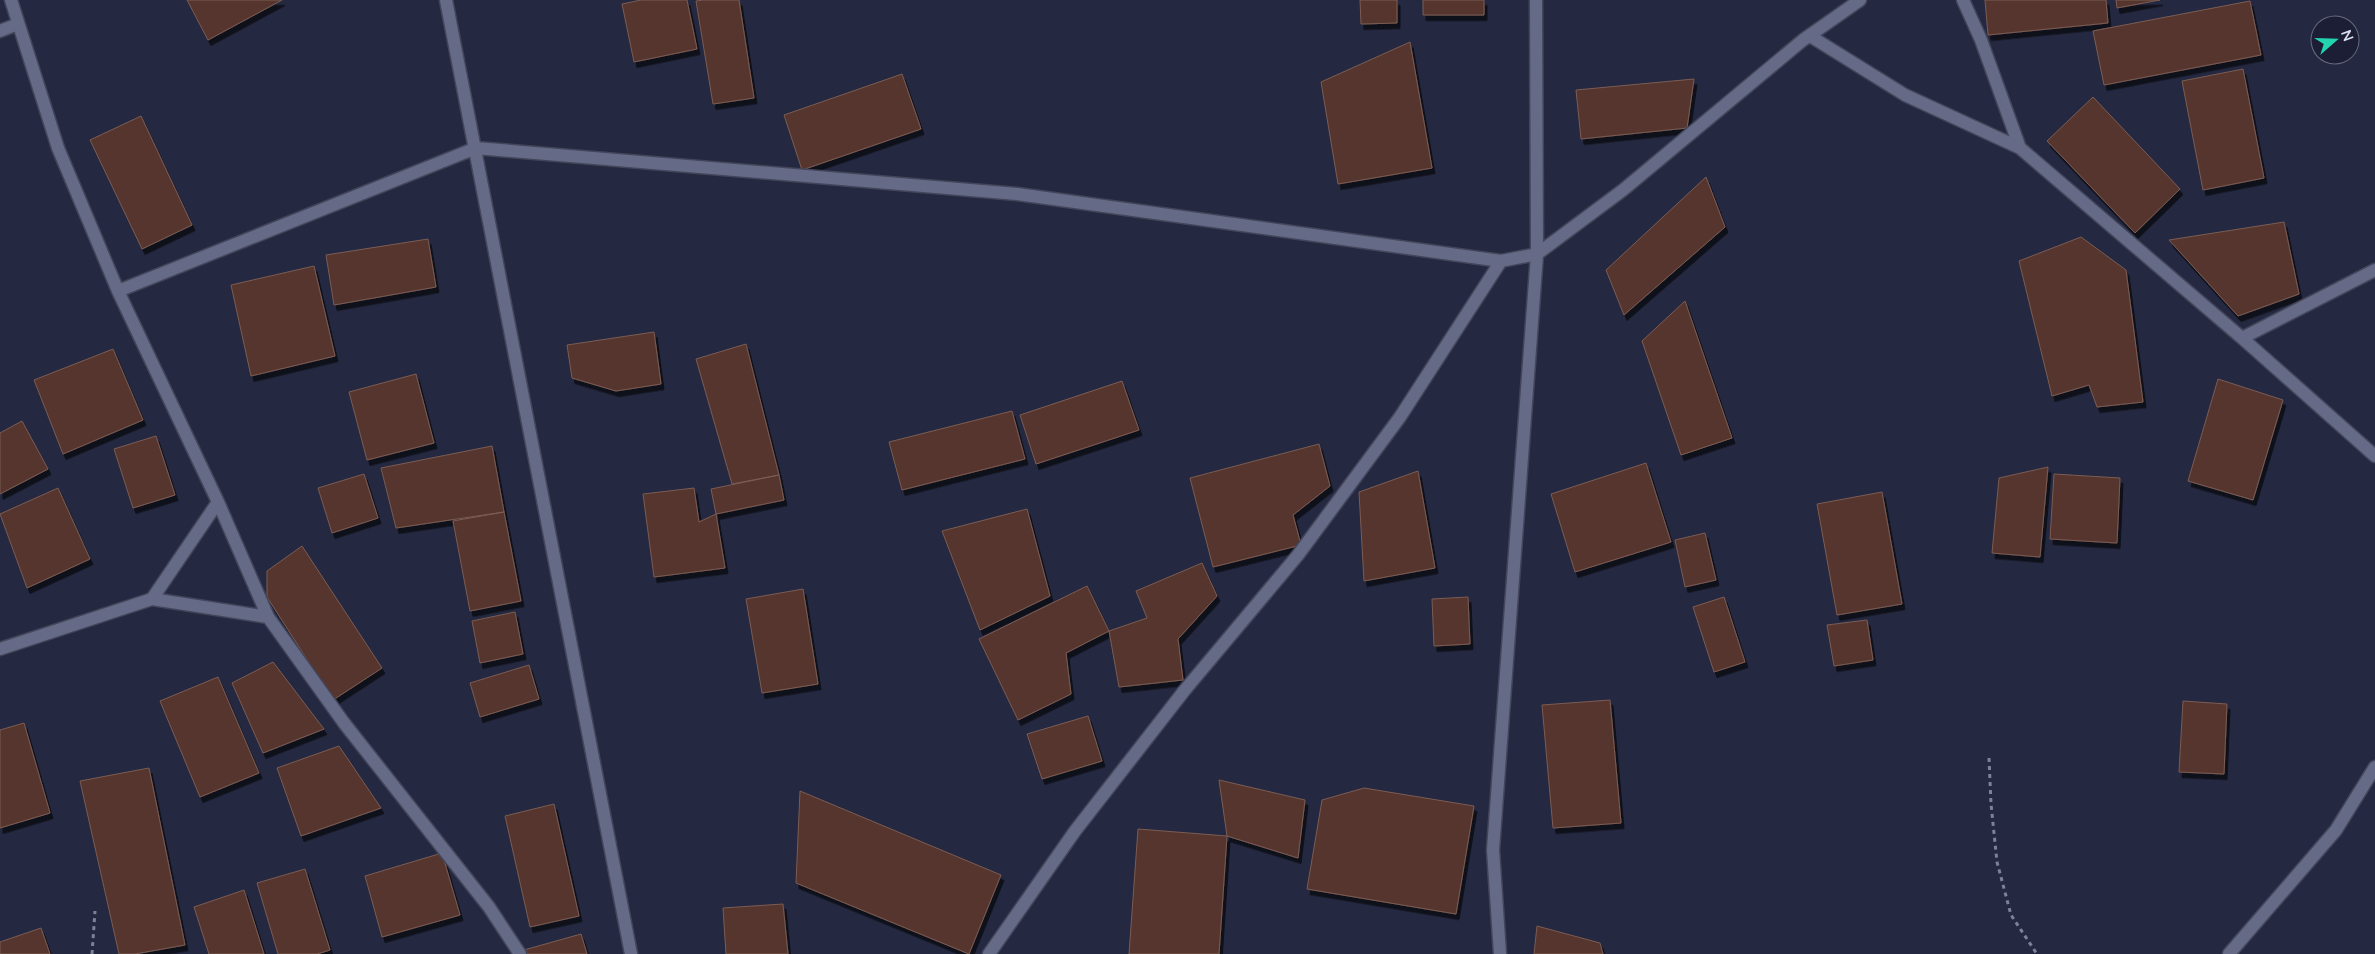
<svg xmlns="http://www.w3.org/2000/svg" width="2375" height="954" viewBox="0 0 2375 954" font-family="Lato,sans-serif">
  <defs>
    <filter id="shadow"><feDropShadow dx="3" dy="5.5" stdDeviation="0" flood-color="#0009"/></filter>
  </defs>
  <rect width="100%" height="100%" fill="#242840"/>
  <path fill="#54362e" stroke="#7c5c53" filter="url(#shadow)" d="M 187,0 L 282,0 L 208,40 Z
    M 641,0 L 687,0 L 697,49 L 634,62 L 622,4 Z
    M 703,0 L 739,0 L 754,98 L 713,104 L 696,1 Z
    M 1360,0 L 1397,0 L 1397,23 L 1361,24 Z
    M 1423,0 L 1484,0 L 1484,15 L 1423,15 Z
    M 1985,0 L 2106,0 L 2108,23 L 1988,35 Z
    M 2116,0 L 2160,0 L 2117,8 Z
    M 2250,1 L 2261,55 L 2104,85 L 2093,31 Z
    M 1410,42 L 1432,168 L 1338,184 L 1321,82 Z
    M 2243,69 L 2264,178 L 2203,190 L 2182,81 Z
    M 902,74 L 921,129 L 802,170 L 784,115 Z
    M 1694,79 L 1687,128 L 1581,139 L 1576,90 Z
    M 2093,97 L 2180,189 L 2135,233 L 2047,141 Z
    M 141,116 L 192,225 L 142,249 L 90,140 Z
    M 1706,177 L 1725,227 L 1624,315 L 1606,270 Z
    M 2284,222 L 2299,294 L 2238,316 L 2169,240 Z
    M 2081,237 L 2126,270 L 2143,402 L 2097,407 L 2089,385 L 2052,396 L 2019,261 Z
    M 428,239 L 436,287 L 334,305 L 326,255 Z
    M 314,266 L 335,356 L 251,376 L 231,285 Z
    M 1685,301 L 1732,438 L 1681,455 L 1642,341 Z
    M 654,332 L 661,384 L 616,391 L 572,378 L 567,345 Z
    M 746,344 L 779,475 L 732,484 L 696,359 Z
    M 113,349 L 143,420 L 63,454 L 34,380 Z
    M 416,374 L 434,443 L 367,460 L 349,392 Z
    M 2218,379 L 2283,400 L 2253,500 L 2188,481 Z
    M 1122,381 L 1139,430 L 1036,464 L 1020,415 Z
    M 1012,411 L 1025,459 L 902,490 L 889,442 Z
    M 22,421 L 48,469 L 0,494 L 0,433 Z
    M 156,436 L 175,495 L 133,508 L 114,449 Z
    M 1319,444 L 1330,486 L 1293,515 L 1301,545 L 1213,567 L 1190,478 Z
    M 492,446 L 504,512 L 396,528 L 381,468 Z
    M 1646,463 L 1671,542 L 1575,572 L 1551,494 Z
    M 2048,467 L 2040,557 L 1992,553 L 1999,478 Z
    M 1418,471 L 1435,568 L 1364,581 L 1359,492 Z
    M 364,474 L 378,518 L 332,533 L 318,488 Z
    M 2054,474 L 2120,478 L 2117,543 L 2050,539 Z
    M 779,475 L 784,500 L 716,514 L 711,489 Z
    M 58,488 L 90,559 L 27,588 L 0,514 Z
    M 694,488 L 699,522 L 716,514 L 725,568 L 654,577 L 643,494 Z
    M 1882,492 L 1902,604 L 1837,615 L 1817,504 Z
    M 1027,509 L 1050,596 L 980,630 L 942,531 Z
    M 504,512 L 521,601 L 470,611 L 453,521 Z
    M 1705,533 L 1716,580 L 1685,587 L 1675,540 Z
    M 302,546 L 382,668 L 333,700 L 267,597 L 267,571 Z
    M 1202,563 L 1217,596 L 1178,639 L 1183,680 L 1119,687 L 1109,631 L 1147,618 L 1136,591 Z
    M 1087,586 L 1109,631 L 1066,653 L 1071,694 L 1018,720 L 979,639 Z
    M 803,589 L 818,684 L 762,693 L 746,599 Z
    M 1468,597 L 1470,644 L 1434,646 L 1432,599 Z
    M 1724,597 L 1745,662 L 1714,672 L 1693,607 Z
    M 515,612 L 523,654 L 480,663 L 472,621 Z
    M 1867,620 L 1873,660 L 1834,666 L 1827,625 Z
    M 273,662 L 324,729 L 263,753 L 232,683 Z
    M 529,665 L 539,699 L 480,717 L 470,683 Z
    M 218,677 L 259,773 L 200,797 L 160,701 Z
    M 1610,700 L 1621,823 L 1553,828 L 1542,705 Z
    M 2183,701 L 2227,704 L 2224,774 L 2179,772 Z
    M 1088,716 L 1102,761 L 1042,779 L 1027,734 Z
    M 24,723 L 50,813 L 0,828 L 0,730 Z
    M 339,746 L 381,808 L 301,836 L 277,768 Z
    M 149,768 L 185,945 L 135,954 L 119,954 L 80,781 Z
    M 1219,780 L 1305,800 L 1298,858 L 1227,836 Z
    M 1364,788 L 1474,806 L 1456,914 L 1307,889 L 1322,800 Z
    M 800,791 L 1001,875 L 969,954 L 796,883 Z
    M 554,804 L 579,916 L 530,927 L 505,816 Z
    M 1138,829 L 1227,836 L 1219,954 L 1129,954 Z
    M 442,853 L 460,915 L 382,937 L 365,876 Z
    M 305,869 L 330,950 L 317,954 L 278,954 L 257,883 Z
    M 244,890 L 264,954 L 209,954 L 194,907 Z
    M 783,904 L 788,954 L 726,954 L 723,908 Z
    M 1537,926 L 1600,943 L 1603,954 L 1534,954 Z
    M 41,928 L 50,954 L 0,954 L 0,942 Z
    M 581,934 L 587,954 L 528,954 L 524,950 Z"/>
  <g fill="none" stroke-linecap="round" stroke-linejoin="round">
    <g stroke="#43465a" stroke-width="15">
      <path id="lane" d="M 0,31 L 18,24"/>
    </g>
    <g stroke="#43465a" stroke-width="15">
      <path id="street" d="M 11,0 L 58,148 L 118,291 L 218,502 L 268,617 L 344,723 L 489,907 L 520,954
        M 446,0 L 631,954
        M 1963,0 L 1981,40 L 2020,148
        M 1810,36 L 1905,95 L 2020,148 L 2242,338 L 2375,270
        M 118,291 L 476,148 L 1017,194 L 1501,261 L 1537,254 L 1623,190 L 1803,40 L 1860,0
        M 2242,338 L 2375,456
        M 152,599 L 268,617
        M 0,649 L 152,599 L 218,502
        M 989,954 L 1075,831 L 1184,691 L 1298,555 L 1400,417 L 1501,261
        M 1500,954 L 1493,850 L 1537,254 L 1536,0
        M 2229,954 L 2336,830 L 2375,767"/>
    </g>
    <path stroke="#7f8297" stroke-width="3" stroke-dasharray="4 4" stroke-linecap="butt" d="M 1989,758 L 1991,804 L 1997,862 L 2011,915 L 2037,954
      M 92,954 L 95,911"/>
    <use href="#lane" stroke="#656a87" stroke-width="12"/>
    <use href="#street" stroke="#656a87" stroke-width="12"/>
  </g>
  <g transform="translate(2335 40) rotate(70)"><circle r="24" fill="#1b1e35" stroke="#686b7f"/>
  <path d="M0-4L9 19L0 12L-9 19Z" fill="#23d5af"/>
  <text y="-8" font-size="14" font-weight="bold" text-anchor="middle" fill="#dbdeef">N</text>
  </g>
</svg>
